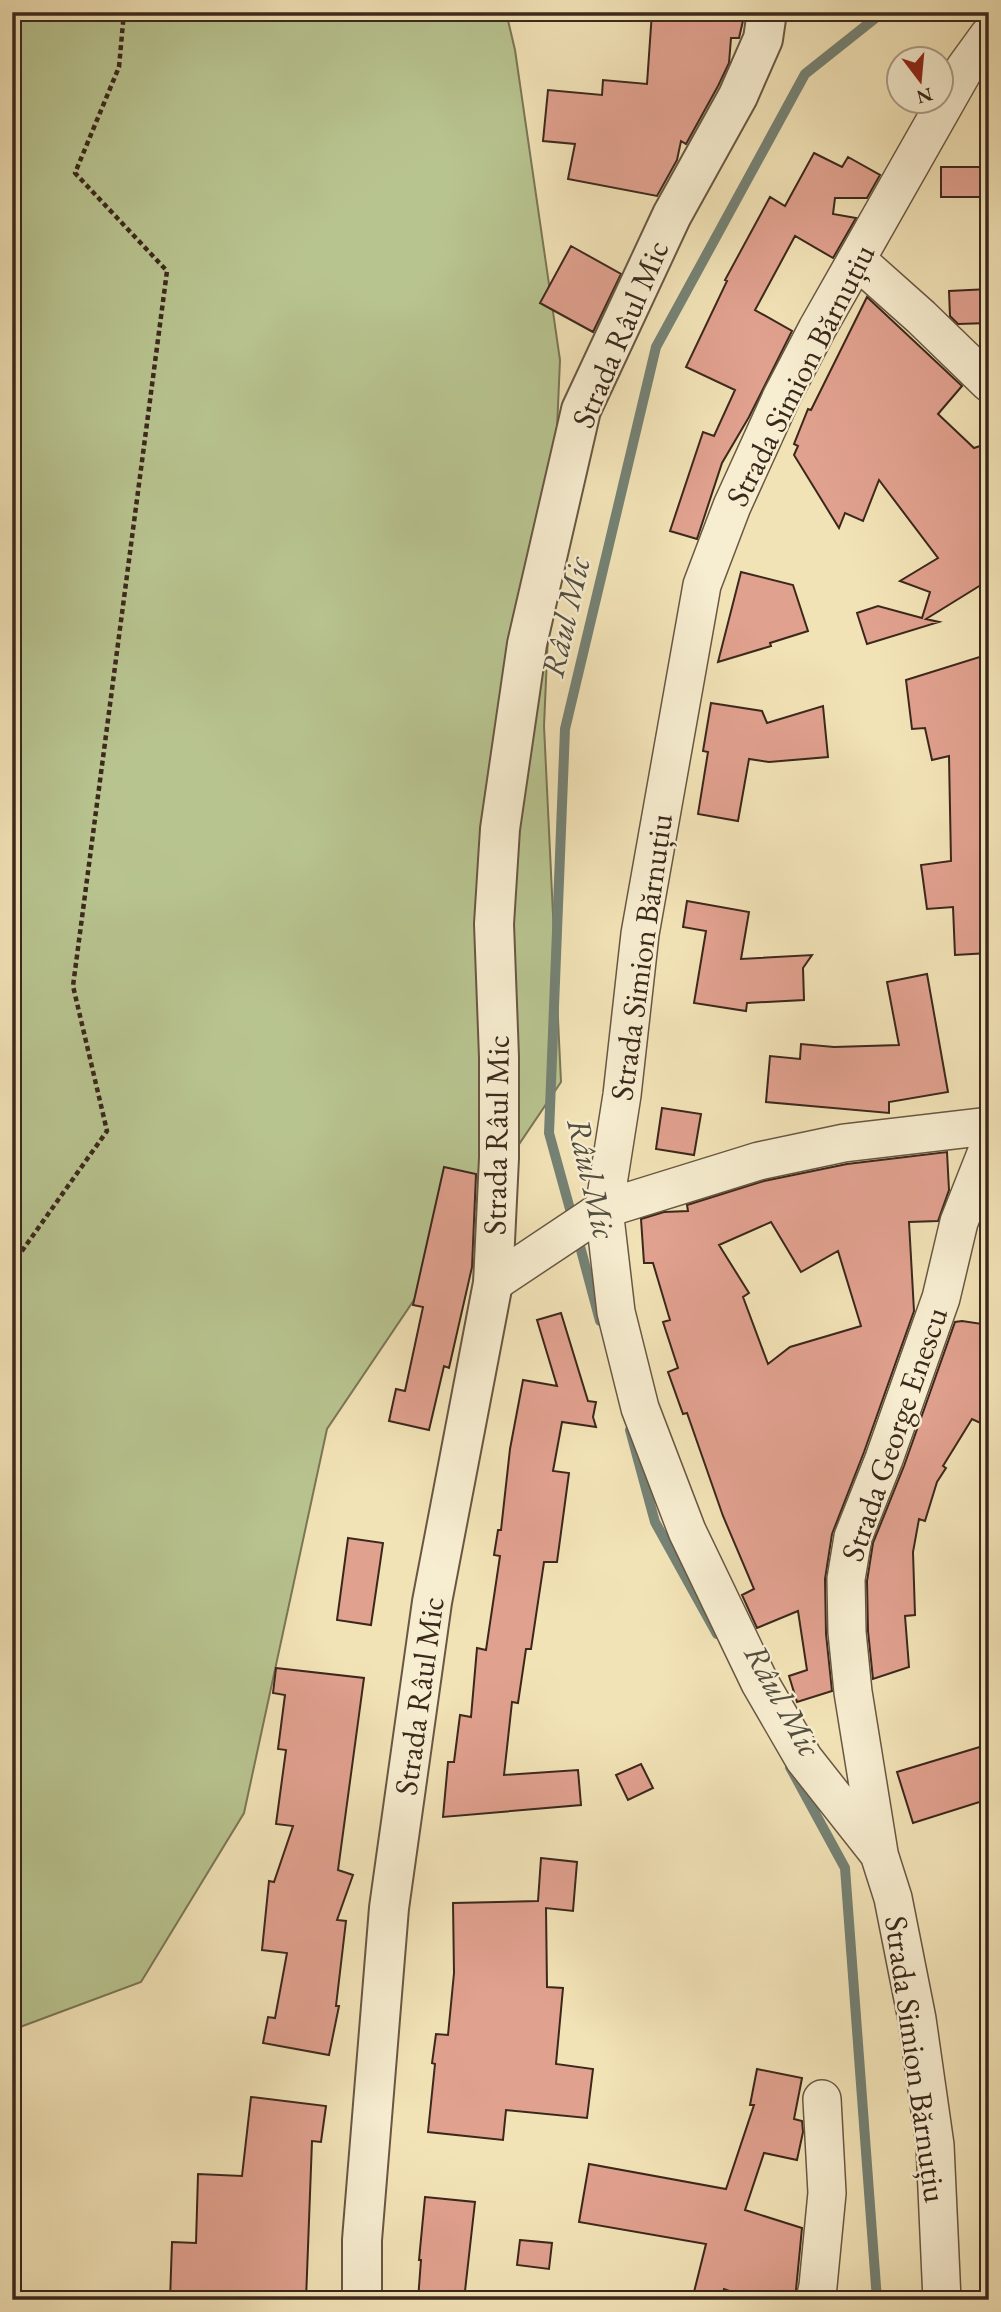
<svg xmlns="http://www.w3.org/2000/svg" width="1001" height="2312" viewBox="0 0 1001 2312" font-family="'EB Garamond',serif">
  <rect width="100%" height="100%" fill="#f2e3b7"/>
  <filter id="stains"><feTurbulence type="fractalNoise" baseFrequency=".00286" numOctaves="4"/><feColorMatrix values="0 0 0 0 .2 0 0 0 0 .09 0 0 0 0 .02 0 0 0 .5 -.17"/></filter>
  <radialGradient id="worn" r=".72"><stop offset=".6" stop-color="#630" stop-opacity="0"/><stop offset="1" stop-color="#630" stop-opacity=".3"/></radialGradient>
  <path fill="#b8c490" stroke="#7a7656" stroke-width="2" d="M 12,12 L 506,12 L 515,50 L 560,360 L 544,726 L 561,1082 L 327,1429 L 244,1813 L 141,1982 L 12,2030 Z"/>
  <g fill="none" stroke-linecap="round" stroke-linejoin="round">
    <path stroke="#758275" stroke-width="10" d="M 573,1220 L 549,1133 L 565,729 L 656,347 L 805,74 L 883,12
      M 577,1235 L 600,1321
      M 630,1430 L 655,1522 L 717,1634
      M 790,1767 L 845,1868 L 877,2300"/>
  </g>
  <path fill="#e1a18f" stroke="#3b281c" stroke-width="2" fill-rule="evenodd" d="M 652,12 L 745,12 L 739,38 L 731,38 L 729,63 L 718,86 L 686,144 L 681,141 L 677,160 L 657,196 L 568,179 L 575,144 L 543,141 L 548,90 L 602,95 L 603,80 L 647,84 Z
    M 814,153 L 842,167 L 848,157 L 880,175 L 867,198 L 835,198 L 833,214 L 856,218 L 833,258 L 795,236 L 755,310 L 792,331 L 749,417 L 722,463 L 697,539 L 670,531 L 703,432 L 714,436 L 735,390 L 686,367 L 727,281 L 725,280 L 770,197 L 785,206 Z
    M 941,167 L 989,167 L 989,197 L 941,197 Z
    M 571,246 L 621,274 L 593,332 L 540,303 Z
    M 989,289 L 989,323 L 958,324 L 950,316 L 949,291 Z
    M 867,297 L 962,386 L 938,414 L 974,448 L 989,443 L 989,580 L 926,619 L 939,622 L 867,644 L 857,613 L 878,606 L 922,618 L 930,592 L 900,581 L 938,558 L 879,480 L 863,521 L 845,513 L 839,528 L 794,455 L 798,446 L 794,444 L 808,409 L 811,410 Z
    M 741,572 L 793,585 L 808,631 L 770,643 L 771,646 L 718,662 Z
    M 989,654 L 989,953 L 955,955 L 953,907 L 927,909 L 921,865 L 951,861 L 949,756 L 932,760 L 925,728 L 912,729 L 906,680 Z
    M 711,703 L 762,711 L 767,723 L 823,706 L 828,757 L 769,762 L 749,759 L 738,821 L 698,814 L 708,752 L 703,751 Z
    M 687,901 L 749,912 L 741,959 L 812,955 L 803,968 L 804,1000 L 747,1003 L 746,1011 L 694,1003 L 706,931 L 683,927 Z
    M 927,974 L 948,1092 L 889,1102 L 889,1113 L 766,1102 L 770,1056 L 800,1059 L 801,1044 L 834,1047 L 899,1045 L 887,982 Z
    M 662,1108 L 701,1114 L 694,1155 L 656,1149 Z
    M 947,1152 L 949,1190 L 938,1221 L 909,1222 L 914,1311 L 864,1452 L 832,1534 L 825,1579 L 826,1634 L 832,1691 L 797,1702 L 789,1676 L 807,1670 L 798,1611 L 757,1628 L 742,1595 L 754,1589 L 723,1516 L 687,1413 L 683,1414 L 668,1372 L 678,1368 L 663,1322 L 670,1320 L 653,1263 L 644,1263 L 641,1219 L 664,1212 L 688,1211 L 687,1205 L 764,1181 L 847,1164 ZM 771,1222 L 801,1272 L 838,1251 L 861,1326 L 790,1347 L 768,1364 L 743,1297 L 749,1293 L 719,1245 Z
    M 444,1167 L 476,1174 L 472,1267 L 449,1368 L 444,1366 L 429,1430 L 389,1421 L 396,1389 L 405,1391 L 423,1307 L 413,1305 Z
    M 561,1313 L 588,1401 L 596,1402 L 593,1417 L 596,1427 L 562,1422 L 553,1471 L 569,1473 L 557,1562 L 544,1562 L 531,1649 L 526,1649 L 518,1703 L 512,1702 L 504,1775 L 578,1770 L 581,1805 L 443,1817 L 448,1762 L 454,1762 L 460,1715 L 471,1717 L 477,1648 L 486,1650 L 500,1556 L 494,1555 L 498,1530 L 501,1530 L 510,1449 L 523,1380 L 557,1386 L 537,1320 Z
    M 962,1321 L 989,1325 L 989,1427 L 972,1419 L 943,1466 L 946,1468 L 937,1482 L 925,1521 L 919,1519 L 913,1552 L 915,1615 L 905,1616 L 909,1667 L 873,1679 L 868,1631 L 867,1581 L 873,1543 L 904,1466 L 955,1322 Z
    M 348,1538 L 383,1543 L 371,1625 L 337,1620 Z
    M 276,1668 L 364,1678 L 338,1870 L 353,1875 L 337,1920 L 346,1921 L 336,2006 L 339,2006 L 329,2055 L 263,2043 L 268,2017 L 275,2018 L 287,1953 L 262,1950 L 269,1881 L 274,1882 L 293,1826 L 276,1824 L 286,1750 L 278,1749 L 285,1695 L 273,1693 Z
    M 983,1746 L 989,1764 L 989,1799 L 913,1823 L 897,1772 Z
    M 641,1764 L 653,1788 L 628,1800 L 616,1775 Z
    M 541,1858 L 577,1862 L 573,1911 L 546,1908 L 547,1987 L 563,1988 L 556,2064 L 593,2069 L 587,2118 L 506,2110 L 503,2140 L 428,2132 L 435,2064 L 432,2063 L 436,2034 L 448,2035 L 454,1973 L 453,1903 L 538,1901 Z
    M 757,2069 L 802,2078 L 794,2119 L 802,2121 L 803,2132 L 797,2160 L 764,2153 L 745,2210 L 802,2228 L 795,2300 L 755,2300 L 724,2289 L 721,2300 L 692,2300 L 706,2244 L 579,2222 L 589,2164 L 726,2189 L 754,2105 L 750,2105 Z
    M 251,2097 L 326,2106 L 321,2142 L 312,2141 L 306,2300 L 170,2300 L 172,2242 L 196,2243 L 198,2174 L 242,2176 Z
    M 425,2197 L 475,2202 L 464,2300 L 418,2300 L 421,2260 L 419,2260 Z
    M 520,2240 L 552,2243 L 549,2269 L 517,2265 Z"/>
  <g fill="none" stroke-linecap="round" stroke-linejoin="round">
    <g stroke="#695743" stroke-width="40">
      <path id="minor" d="M 857,260 L 921,317 L 989,383
        M 493,1283 L 604,1209 L 759,1161 L 844,1143 L 989,1126
        M 879,1853 L 853,1692 L 847,1632 L 846,1579 L 853,1537 L 884,1459 L 941,1298 L 959,1222 L 989,1146
        M 815,2300 L 818,2286 L 827,2193 L 822,2099
        M 942,2300 L 935,2145 L 917,2019 L 893,1898 L 879,1854 L 804,1759 L 760,1683 L 687,1531 L 640,1408 L 616,1312 L 604,1209 L 622,1095 L 640,934 L 702,585 L 732,506 L 782,396 L 817,329 L 965,68 L 989,35"/>
    </g>
    <g stroke="#695743" stroke-width="42">
      <path id="tertiary" d="M 362,2300 L 362,2240 L 389,1908 L 432,1602 L 493,1283 L 499,1158 L 499,1057 L 494,924 L 500,829 L 527,644 L 581,410 L 672,215 L 738,96 L 763,39 L 767,12"/>
    </g>
    <path stroke="#3b281c" stroke-width="4.5" stroke-dasharray="5 3.5" stroke-linecap="butt" d="M 12,1265 L 107,1131 L 73,986 L 167,271 L 75,173 L 119,67 L 124,12"/>
    <use href="#minor" stroke="#f7edd0" stroke-width="37"/>
    <use href="#tertiary" stroke="#f7edd0" stroke-width="38"/>
  </g>
  <g text-anchor="middle" dominant-baseline="central" stroke-width="5" stroke-linejoin="round" paint-order="stroke">
    <g font-size="32" fill="#3b281c" stroke="#f7edd0">
      <text transform="translate(620 334) rotate(-67)">Strada Râul Mic</text>
      <text transform="translate(800 375) rotate(-63)">Strada Simion Bărnuțiu</text>
      <text transform="translate(641 957) rotate(-82)">Strada Simion Bărnuțiu</text>
      <text transform="translate(496 1135) rotate(-89)">Strada Râul Mic</text>
      <text transform="translate(894 1434) rotate(-71)">Strada George Enescu</text>
      <text transform="translate(419 1696) rotate(-82)">Strada Râul Mic</text>
      <text transform="translate(916 2059) rotate(82)">Strada Simion Bărnuțiu</text>
    </g>
    <g font-size="33" font-style="italic" fill="#534e41" stroke="#f7edd0">
      <text transform="translate(565 617) rotate(-77)">Râul Mic</text>
      <text transform="translate(592 1178) rotate(77)">Râul Mic</text>
      <text transform="translate(783 1700) rotate(61)">Râul Mic</text>
    </g>
  </g>
  <rect width="1001" height="2312" fill="none" stroke="#f2e3b7" stroke-width="42"/>
  <rect x="14" y="14" width="973" height="2284" fill="none" stroke="#3b281c" stroke-width="3.5"/>
  <rect x="21" y="21" width="959" height="2270" fill="none" stroke="#3b281c" stroke-width="2"/>
  <g transform="translate(920 80) rotate(164)"><circle r="33" fill="#f7edd0" stroke="#ac9e88" stroke-width="2"/>
  <path d="M0-5L12 26L0 18L-12 26Z" fill="#8f2418"/>
  <text y="-10" font-size="19" font-weight="bold" text-anchor="middle" fill="#3b281c">N</text>
  </g>
  <rect width="100%" height="100%" filter="url(#stains)"/>
  <rect width="100%" height="100%" fill="url(#worn)"/>
</svg>
